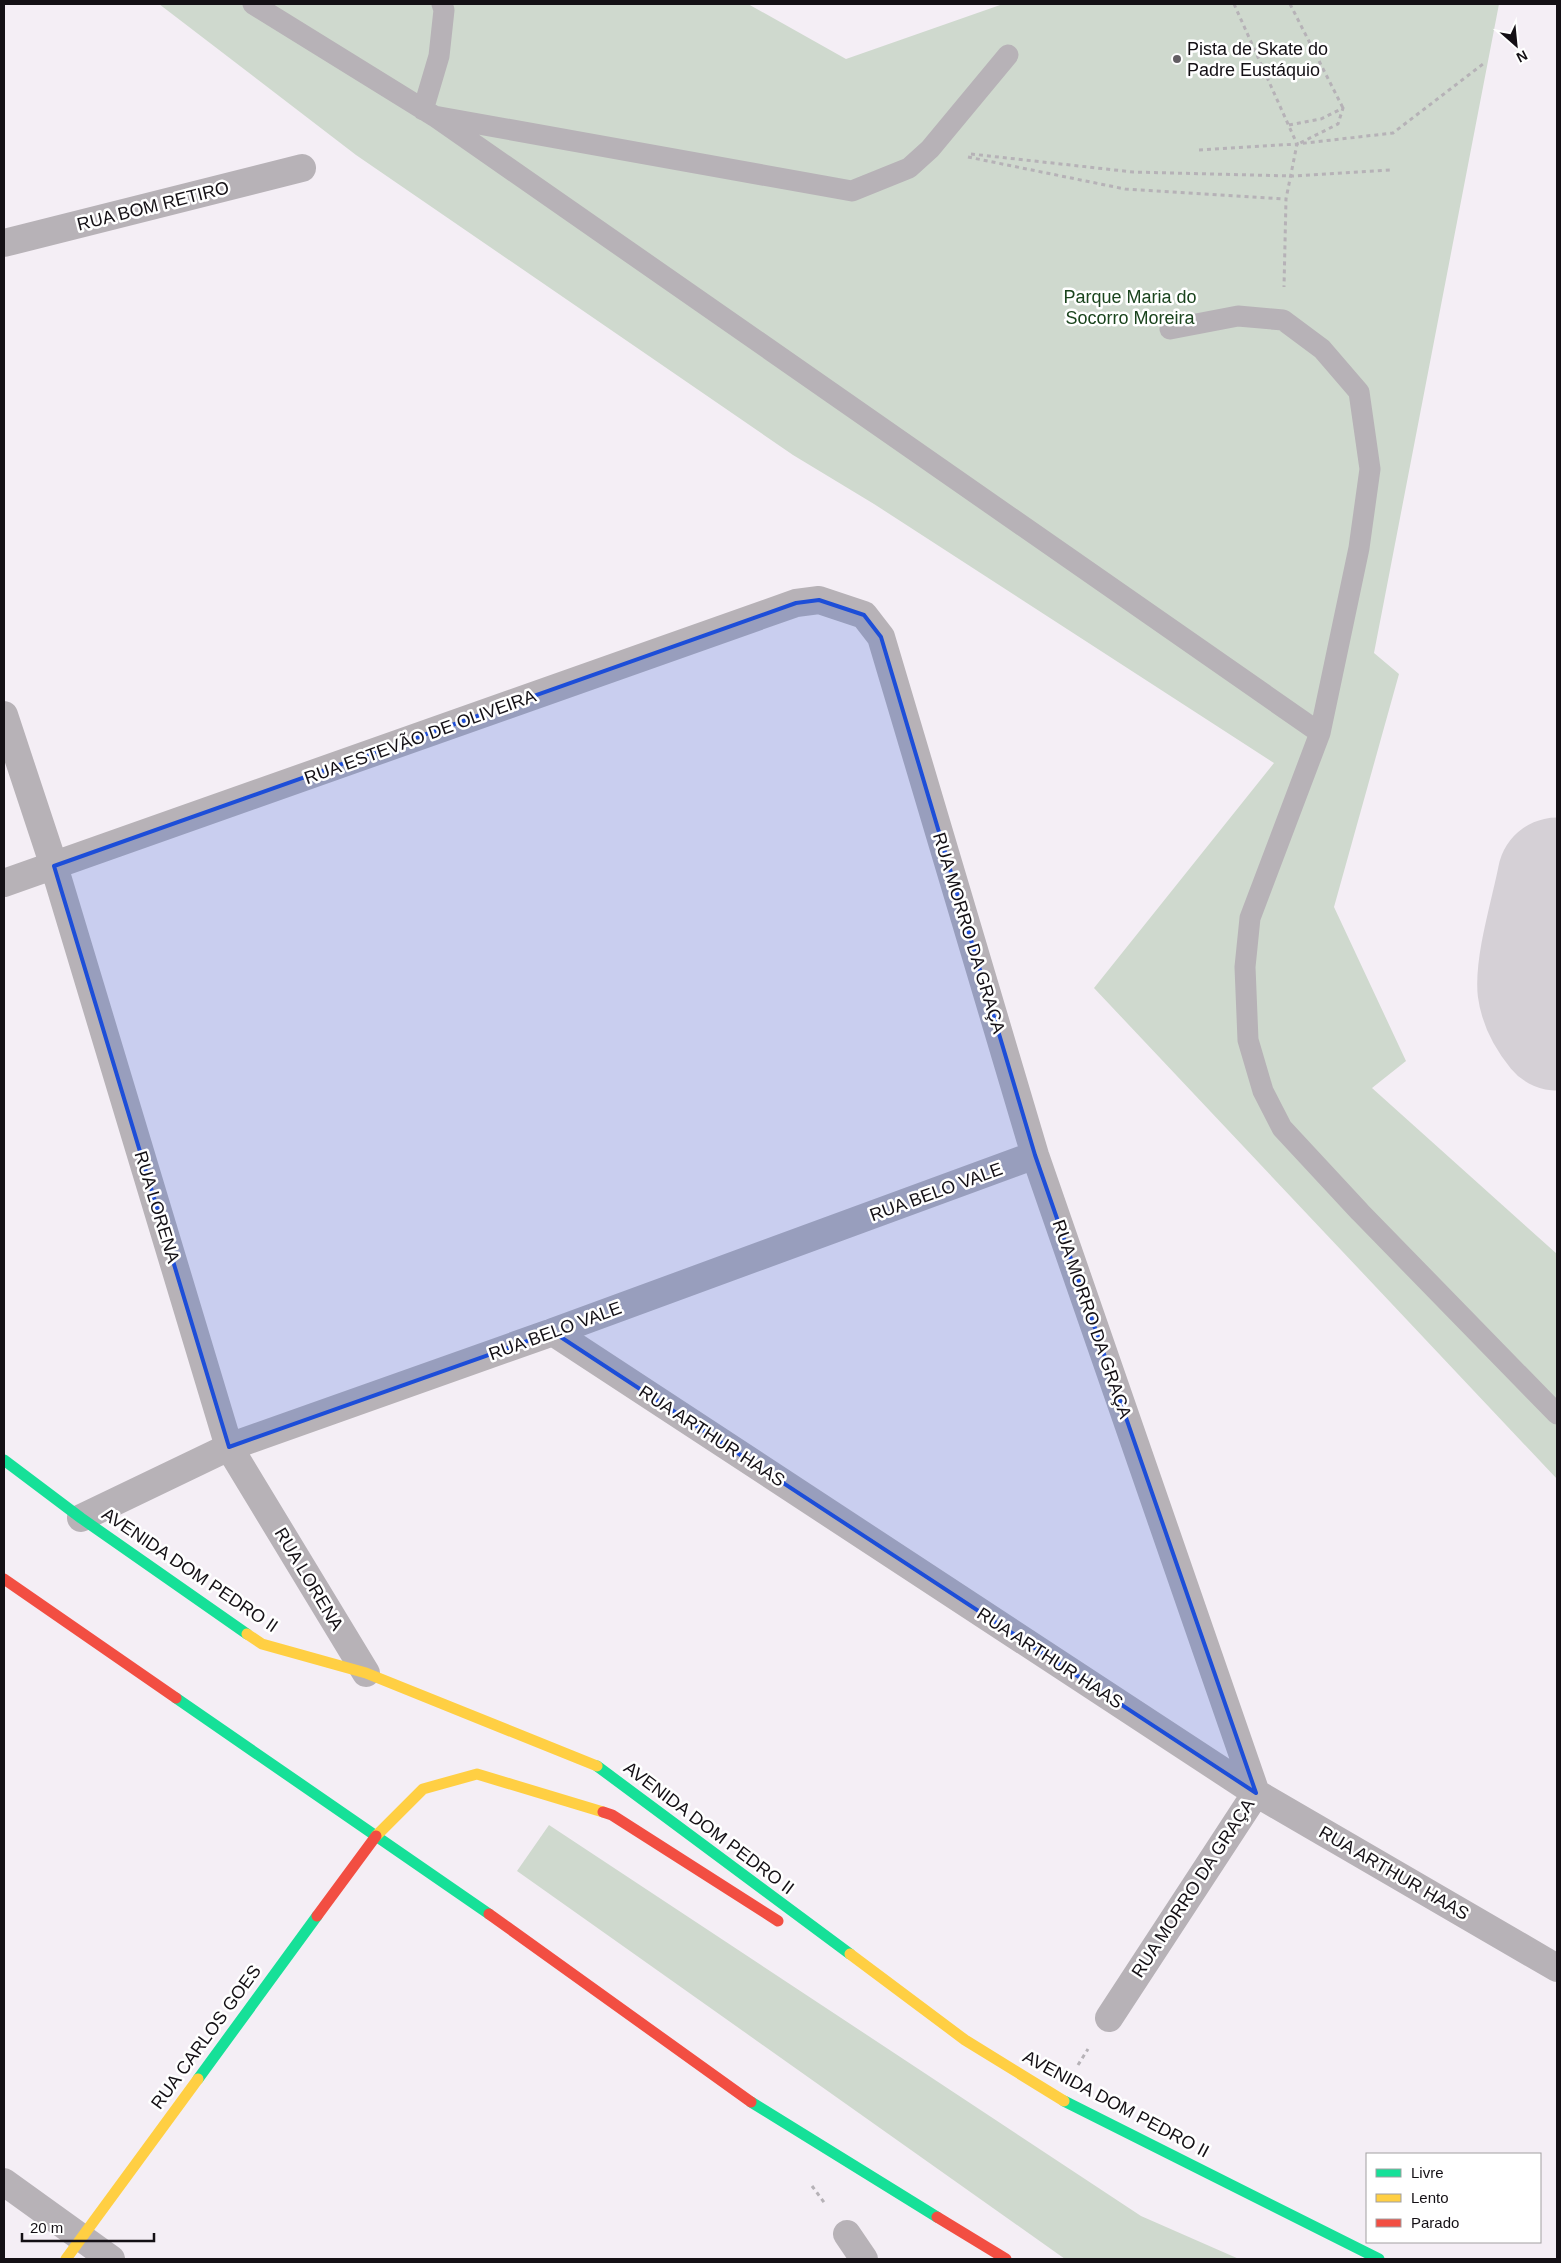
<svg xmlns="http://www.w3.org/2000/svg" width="1561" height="2263" viewBox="0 0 1561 2263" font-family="Arial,sans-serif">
  <rect width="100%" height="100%" fill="#f4eef5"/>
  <path fill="#cfd9ce" d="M 159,4 L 748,4 L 846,59 L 1003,4 L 1499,4 L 1374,653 L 1399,674 L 1334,907 L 1406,1061 L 1372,1088 L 1557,1254 L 1557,1479 L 1094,988 L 1274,763 L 874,504 L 793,455 L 356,155 Z
    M 549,1825 L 1141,2216 L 1239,2259 L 1065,2259 L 517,1871 Z"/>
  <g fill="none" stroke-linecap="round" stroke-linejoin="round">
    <path stroke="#d5d0d6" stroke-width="119" d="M 1557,877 C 1552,905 1534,964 1537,990 C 1539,1005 1548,1020 1557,1031"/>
    <path stroke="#b6b2b7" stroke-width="3" stroke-dasharray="4 4" stroke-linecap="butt" d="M 1234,4 L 1297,144 L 1286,199 L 1284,287
      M 1290,4 L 1343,108
      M 1289,125 L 1321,119 L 1343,108 L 1338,124 L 1300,143
      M 1199,150 L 1297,144 L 1393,133 L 1483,64
      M 971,154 L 1133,172 L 1292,176 L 1390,170
      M 968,157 L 1125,189 L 1286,199
      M 1078,2065 L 1088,2049
      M 812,2186 L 826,2205"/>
    <path stroke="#b7b2b7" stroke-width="21" d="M 253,4 L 434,116 L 852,191 L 909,168 L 930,149 L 1008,55
      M 423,110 L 439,56 L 444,10 L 442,4
      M 434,116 L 1320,733 L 1250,918 L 1245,967 L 1248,1040 L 1263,1091 L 1282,1128 L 1360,1212 L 1557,1414
      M 1170,329 L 1238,316 L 1283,320 L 1322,349 L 1359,392 L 1370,469 L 1359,548 L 1320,733"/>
    <path stroke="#b7b2b7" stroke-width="28" d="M 4,243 L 302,168
      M 4,715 L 54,866 L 229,1447 L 366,1673
      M 4,883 L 796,603 L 819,600 L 864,615 L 881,637 L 1035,1155 L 1256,1793 L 1109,2018
      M 553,1332 L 1256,1793 L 1557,1968
      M 81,1518 L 229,1447 L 553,1332 L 1035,1155
      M 4,2182 L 111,2259
      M 847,2234 L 864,2259"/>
    <path stroke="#16e098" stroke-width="11" d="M 4,1460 L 81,1518 L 247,1634
      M 176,1698 L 489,1914
      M 597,1766 L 850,1954
      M 198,2079 L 317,1916
      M 1064,2101 L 1379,2259
      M 751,2102 L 937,2217"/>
    <path stroke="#ffcf43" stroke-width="11" d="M 247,1634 L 262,1644 L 366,1673 L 597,1766
      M 376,1836 L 423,1789 L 477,1774 L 603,1812
      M 850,1954 L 965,2040 L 1064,2101
      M 66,2259 L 198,2079"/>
    <path stroke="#f24e42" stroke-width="11" d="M 4,1579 L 176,1698
      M 603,1812 L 612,1815 L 778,1921
      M 489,1914 L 751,2102
      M 317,1916 L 376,1836
      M 937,2217 L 1006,2259"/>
  </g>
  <path fill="#1d4ed8" fill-opacity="0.2" stroke="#1d4ed8" stroke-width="4" stroke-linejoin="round" d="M 819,600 L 864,615 L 881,637 L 1035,1155 L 1256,1793 L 553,1332 L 229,1447 L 54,866 L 796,603 Z"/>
  <circle fill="#625e63" stroke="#fff" stroke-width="2" cx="1177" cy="59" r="5"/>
  <g text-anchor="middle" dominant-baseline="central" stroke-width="5" stroke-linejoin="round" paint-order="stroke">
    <g font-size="18" fill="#141015" stroke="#fff" text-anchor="start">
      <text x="1187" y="49">Pista de Skate do<tspan x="1187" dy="21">Padre Eustáquio</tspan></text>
    </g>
    <g font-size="18" fill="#141015" stroke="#fff">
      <text transform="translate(153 206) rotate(-14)">RUA BOM RETIRO</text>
      <text transform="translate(420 737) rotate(-20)">RUA ESTEVÃO DE OLIVEIRA</text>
      <text transform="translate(969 933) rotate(73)">RUA MORRO DA GRAÇA</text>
      <text transform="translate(936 1192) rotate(-20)">RUA BELO VALE</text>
      <text transform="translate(157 1207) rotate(73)">RUA LORENA</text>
      <text transform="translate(1092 1319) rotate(71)">RUA MORRO DA GRAÇA</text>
      <text transform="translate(555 1331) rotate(-20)">RUA BELO VALE</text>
      <text transform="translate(712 1436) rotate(33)">RUA ARTHUR HAAS</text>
      <text transform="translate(190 1570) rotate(34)">AVENIDA DOM PEDRO II</text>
      <text transform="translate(309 1579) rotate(59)">RUA LORENA</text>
      <text transform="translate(1050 1658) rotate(33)">RUA ARTHUR HAAS</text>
      <text transform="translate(709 1828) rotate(37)">AVENIDA DOM PEDRO II</text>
      <text transform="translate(1394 1873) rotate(30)">RUA ARTHUR HAAS</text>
      <text transform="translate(1193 1888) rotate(-57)">RUA MORRO DA GRAÇA</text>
      <text transform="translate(206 2037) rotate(-54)">RUA CARLOS GOES</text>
      <text transform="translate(1116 2104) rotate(28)">AVENIDA DOM PEDRO II</text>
    </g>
    <g font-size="18" fill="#1a441d" stroke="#fff">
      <text x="1130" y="297">Parque Maria do<tspan x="1130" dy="21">Socorro Moreira</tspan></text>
    </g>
  </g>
  <rect width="1561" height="2263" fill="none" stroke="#141015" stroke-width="10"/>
  <rect x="1366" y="2153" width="175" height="90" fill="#ffffff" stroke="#a19fa1"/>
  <rect x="1376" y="2169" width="25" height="8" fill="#16e098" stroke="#a19fa1"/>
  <text x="1411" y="2178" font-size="15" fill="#141015">Livre</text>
  <rect x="1376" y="2194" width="25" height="8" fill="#ffcf43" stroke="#a19fa1"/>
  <text x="1411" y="2203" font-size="15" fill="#141015">Lento</text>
  <rect x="1376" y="2219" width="25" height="8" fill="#f24e42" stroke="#a19fa1"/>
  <text x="1411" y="2228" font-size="15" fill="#141015">Parado</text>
  <g transform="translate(1516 45) rotate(153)" stroke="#ffffff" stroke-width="4" paint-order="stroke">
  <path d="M0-4L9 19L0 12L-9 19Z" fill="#141015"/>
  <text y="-8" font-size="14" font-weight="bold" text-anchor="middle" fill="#141015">N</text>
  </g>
  <path d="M22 2233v8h132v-8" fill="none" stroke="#141015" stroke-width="2.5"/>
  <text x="30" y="2233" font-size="15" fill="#141015" stroke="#ffffff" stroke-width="4" paint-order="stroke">20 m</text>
</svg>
